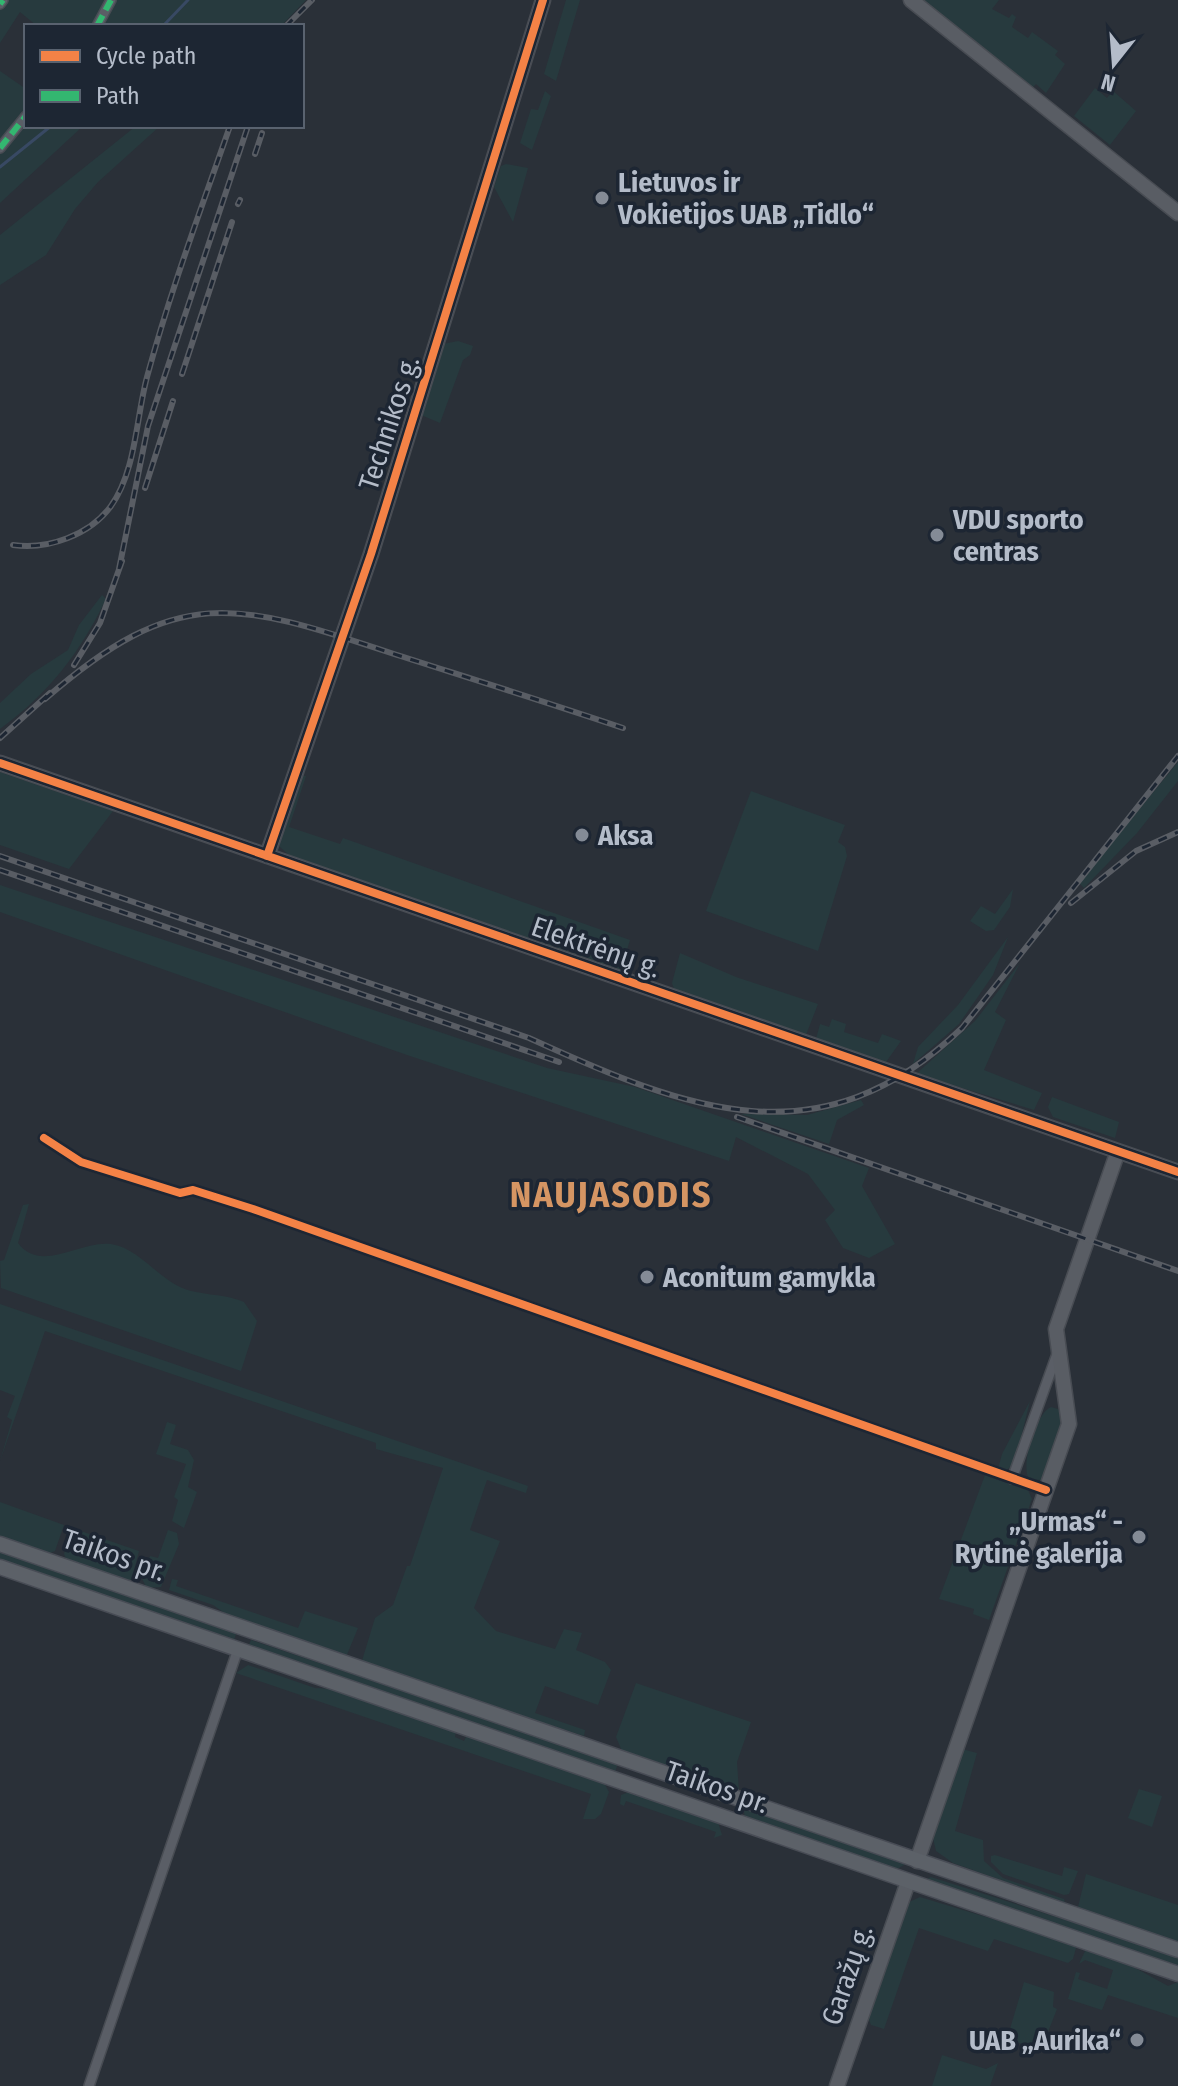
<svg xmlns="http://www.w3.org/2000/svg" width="1178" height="2086" viewBox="0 0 1178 2086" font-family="'Fira Sans Condensed',sans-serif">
  <rect width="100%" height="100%" fill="#2a3038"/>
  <path fill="#273a3e" d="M 0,0 L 306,0 L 281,26 L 37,26 L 20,12 L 0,43 Z
    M 566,0 L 580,0 L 556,81 L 544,74 Z
    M 922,0 L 999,0 L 992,9 L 1009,18 L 1012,14 L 1016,17 L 1012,27 L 1028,38 L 1032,32 L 1058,51 L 1055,55 L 1065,64 L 1046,93 L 1036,84 L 1032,88 Z
    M 0,71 L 26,89 L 26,126 L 83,126 L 0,203 Z
    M 1095,88 L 1107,98 L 1113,91 L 1136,111 L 1110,145 L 1074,116 Z
    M 545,91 L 551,96 L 532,150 L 520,143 L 531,109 L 538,110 Z
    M 136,126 L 160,126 L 98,182 L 75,209 L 46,255 L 0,285 L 0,235 Z
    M 506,164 L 528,168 L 513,222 L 494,187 L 501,166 Z
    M 458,341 L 473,346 L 470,355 L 463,360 L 440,423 L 421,415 L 443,344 Z
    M 102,595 L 106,599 C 80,653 48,694 0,729 L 0,703 L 31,674 L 68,650 L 79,625 Z
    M 1178,762 L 1178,781 L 1137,833 L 1084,888 L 1079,883 Z
    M 0,772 L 113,811 L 69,869 L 0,845 Z
    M 302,776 L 306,776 L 289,827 L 340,844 L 343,838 L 630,940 L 621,970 L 291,857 L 280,847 L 280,841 Z
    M 751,791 L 845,825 L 838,842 L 845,847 L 847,856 L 818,951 L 706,911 Z
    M 0,885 L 547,1068 L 635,1087 L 869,1168 L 862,1186 L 895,1244 L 869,1258 L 843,1248 L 825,1220 L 835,1210 L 808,1174 L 736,1137 L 729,1161 L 407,1055 L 0,912 Z
    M 1013,889 L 1010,907 L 994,930 L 986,931 L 970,921 L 981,906 L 995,914 Z
    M 1008,937 L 993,975 L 959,1024 L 913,1064 L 918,1047 L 958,1005 Z
    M 680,953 L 736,977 L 818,1004 L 806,1035 L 674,989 L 672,983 Z
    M 1020,963 L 995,1012 L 1006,1020 L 984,1070 L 1042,1093 L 1034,1110 L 916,1074 L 975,1021 Z
    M 832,1019 L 846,1024 L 844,1032 L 878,1043 L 882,1034 L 901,1041 L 886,1062 L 816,1039 L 820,1024 L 829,1027 Z
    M 1052,1097 L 1119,1122 L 1115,1138 L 1053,1117 L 1048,1107 Z
    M 861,1100 L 864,1105 L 837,1120 L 829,1144 L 741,1114 L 807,1115 Z
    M 29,1204 L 18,1243 C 41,1274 80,1240 111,1244 C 137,1248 156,1275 178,1286 C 197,1296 224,1293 244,1302 L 257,1321 L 241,1371 L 1,1288 L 0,1261 L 4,1260 L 23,1205 Z
    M 0,1304 L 528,1486 L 526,1493 L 487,1480 L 470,1530 L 500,1541 L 474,1608 L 496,1631 L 555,1649 L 564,1629 L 582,1633 L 576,1650 L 605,1662 L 611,1670 L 598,1705 L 545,1686 L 535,1713 L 585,1730 L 584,1736 L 361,1664 L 375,1618 L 393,1605 L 407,1566 L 410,1566 L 443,1468 L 376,1449 L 376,1443 L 45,1331 L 0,1461 L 12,1420 L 7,1417 L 15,1396 L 0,1390 Z
    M 1030,1401 L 1015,1462 L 1008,1469 L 998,1469 L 1002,1454 Z
    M 1051,1407 L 1058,1409 L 1064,1419 L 1045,1477 L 1041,1480 L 1029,1479 C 1020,1465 1036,1413 1051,1407 Z
    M 167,1422 L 176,1425 L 170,1444 L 188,1450 L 194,1460 L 188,1487 L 197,1492 L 184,1528 L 172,1521 L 178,1500 L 174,1497 L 186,1464 L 156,1454 Z
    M 985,1475 L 1028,1490 L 1032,1499 L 989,1620 L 973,1614 L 974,1609 L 939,1599 Z
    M 0,1502 L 64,1525 L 55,1551 L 47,1554 L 0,1538 Z
    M 72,1528 L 139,1551 L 132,1579 L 127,1582 L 67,1561 L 64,1554 Z
    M 168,1530 L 177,1533 L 179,1544 L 161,1587 L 147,1588 L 142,1579 L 150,1556 L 158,1558 Z
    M 0,1549 L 237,1631 L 233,1643 L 0,1562 Z
    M 172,1579 L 178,1580 L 176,1586 L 298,1628 L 305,1611 L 358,1628 L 346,1657 L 233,1619 L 213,1605 L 169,1590 Z
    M 251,1640 L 618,1763 L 615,1772 L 248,1647 Z
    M 248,1665 L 315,1688 L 335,1689 L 456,1730 L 455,1737 L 464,1741 L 467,1735 L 604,1783 L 609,1792 L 601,1814 L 595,1819 L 583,1819 L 591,1794 L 236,1673 Z
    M 636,1683 L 751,1722 L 737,1762 L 739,1792 L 622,1751 L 616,1737 Z
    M 962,1749 L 977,1753 L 955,1831 L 983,1840 L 984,1861 L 1003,1878 L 1064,1899 L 1065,1903 L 953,1863 L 936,1851 L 933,1838 Z
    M 1139,1789 L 1162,1796 L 1152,1827 L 1128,1818 Z
    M 629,1792 L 718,1822 L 722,1835 L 714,1838 L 716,1832 L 626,1801 L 624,1806 L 620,1804 L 621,1795 Z
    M 750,1808 L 904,1863 L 904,1865 L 897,1869 L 745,1818 L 744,1811 Z
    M 995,1855 L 1062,1876 L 1064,1867 L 1078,1871 L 1069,1894 L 1064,1895 L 1003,1874 L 991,1862 L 991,1856 Z
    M 1086,1874 L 1178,1905 L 1178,1945 L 1078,1907 Z
    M 931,1877 L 1178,1956 L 1178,1969 L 929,1883 L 927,1879 Z
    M 920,1897 L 1072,1943 L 1076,1948 L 1073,1959 L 1068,1963 L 994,1939 L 988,1951 L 919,1928 L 884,2029 L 871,2025 L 868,2017 L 907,1903 Z
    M 1086,1949 L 1119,1959 L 1168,1986 L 1178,1982 L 1178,2018 L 1108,1995 L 1102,2010 L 1068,1999 L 1076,1972 L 1080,1973 L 1078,1979 L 1107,1989 L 1113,1970 L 1085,1960 L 1079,1964 Z
    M 1024,1982 L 1054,1992 L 1053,2007 L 1057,2009 L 1041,2050 L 1007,2039 Z
    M 942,2055 L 986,2069 L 998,2063 L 990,2086 L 932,2086 Z"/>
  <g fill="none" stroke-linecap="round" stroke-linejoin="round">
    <path stroke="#384963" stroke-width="3" d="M 163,26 L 188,0
      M 0,167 L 51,126"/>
    <g stroke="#484c53" stroke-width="12">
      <path id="street" d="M 0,4 L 3,0
        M 97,26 L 111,0
        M 0,148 L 26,116
        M 44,1138 L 81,1162 L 180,1193 L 193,1190 L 253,1209 L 1046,1490
        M 1012,1479 L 1057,1354
        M 89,2086 L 238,1649"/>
    </g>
    <g stroke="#484c53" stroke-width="17">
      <path id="secondary" d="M 911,0 L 1178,213
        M 0,763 L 1178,1172
        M 267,856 L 371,554 L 543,0
        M 917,1861 L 1069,1424 L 1056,1329 L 1118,1151
        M 837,2086 L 908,1882"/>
    </g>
    <g stroke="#484c55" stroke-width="17">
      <path id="primary" d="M 0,1544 L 1178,1950
        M 0,1567 L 1178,1974"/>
    </g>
    <use href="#street" stroke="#5a5e66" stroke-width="9"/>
    <use href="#secondary" stroke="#595d64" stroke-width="14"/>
    <use href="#primary" stroke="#5c6168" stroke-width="14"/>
    <g stroke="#595d64" stroke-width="6">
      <path id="rail" d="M 286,26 L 312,0
        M 255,154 L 262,133
        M 238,204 L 240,200
        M 182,374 L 232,222
        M 145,488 L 173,401
        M 13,545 C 48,550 90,535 111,506 C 136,471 136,418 147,377 C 170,292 201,209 230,126
        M 119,569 L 148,426 L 248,126
        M 74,665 L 100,623 L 122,561
        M 45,699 C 177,584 235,601 391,653 C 469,678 546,702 623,728
        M 0,738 L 50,693
        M 0,856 L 529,1038 C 687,1110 820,1164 962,1028 L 1178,756
        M 0,870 L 559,1062
        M 1071,903 L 1136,851 L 1178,832
        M 737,1117 L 1178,1271"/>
    </g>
    <use href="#rail" stroke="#1d2633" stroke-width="3" stroke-dasharray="9" stroke-linecap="butt"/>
    <path stroke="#33b770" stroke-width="6" stroke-dasharray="12 6" stroke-linecap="butt" d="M 0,4 L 3,0
      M 97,26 L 111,0
      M 0,148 L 26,116"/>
    <g stroke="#1d2633" stroke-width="13">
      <path id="cycleway" d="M 0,763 L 1178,1172
        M 267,856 L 371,554 L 543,0
        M 44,1138 L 81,1162 L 180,1193 L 193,1190 L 253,1209 L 1046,1490"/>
    </g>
    <use href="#cycleway" stroke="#f48246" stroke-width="8"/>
  </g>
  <g fill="#848b96" stroke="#1d2633" stroke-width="3">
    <circle cx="602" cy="198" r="8"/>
    <circle cx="937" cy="535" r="8"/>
    <circle cx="582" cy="835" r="8"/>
    <circle cx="647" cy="1277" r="8"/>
    <circle cx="1139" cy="1537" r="8"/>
    <circle cx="1137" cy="2040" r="8"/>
  </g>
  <g text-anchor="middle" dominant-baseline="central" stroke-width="7" stroke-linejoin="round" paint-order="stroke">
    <g font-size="28" font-weight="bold" fill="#b4bcc9" stroke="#1d2633" text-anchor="start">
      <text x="618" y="182">Lietuvos ir<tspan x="618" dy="32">Vokietijos UAB „Tidlo“</tspan></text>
      <text x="953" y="519">VDU sporto<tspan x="953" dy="32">centras</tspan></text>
      <text x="598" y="835">Aksa</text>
      <text x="663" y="1277">Aconitum gamykla</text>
      <text x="1123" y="1521" text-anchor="end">„Urmas“ -<tspan x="1123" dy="32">Rytinė galerija</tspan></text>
      <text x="1121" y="2040" text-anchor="end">UAB „Aurika“</text>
    </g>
    <g font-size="28" fill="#b4bcc9" stroke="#1d2633">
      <text transform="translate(389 423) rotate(-72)">Technikos g.</text>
      <text transform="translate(596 947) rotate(19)">Elektrėnų g.</text>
      <text transform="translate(114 1555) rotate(19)">Taikos pr.</text>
      <text transform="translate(717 1787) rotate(19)">Taikos pr.</text>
      <text transform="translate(847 1975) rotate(-71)">Garažų g.</text>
    </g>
    <g font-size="36" font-weight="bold" letter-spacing="2" fill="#d59563" stroke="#1d2633">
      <text x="611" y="1195">NAUJASODIS</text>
    </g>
  </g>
  <rect x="24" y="24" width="280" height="104" fill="#1d2633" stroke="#59626f" stroke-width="2"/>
  <rect x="40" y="50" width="40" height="12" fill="#f48246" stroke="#59626f" stroke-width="2"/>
  <text x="96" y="64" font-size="24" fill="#b4bcc9">Cycle path</text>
  <rect x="40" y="90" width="40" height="12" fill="#33b770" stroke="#59626f" stroke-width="2"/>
  <text x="96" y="104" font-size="24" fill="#b4bcc9">Path</text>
  <g transform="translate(1114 64) rotate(197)" stroke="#1d2633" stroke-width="6" paint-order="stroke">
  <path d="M0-6L14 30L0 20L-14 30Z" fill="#b4bcc9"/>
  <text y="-12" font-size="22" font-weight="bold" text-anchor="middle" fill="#b4bcc9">N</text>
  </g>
</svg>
